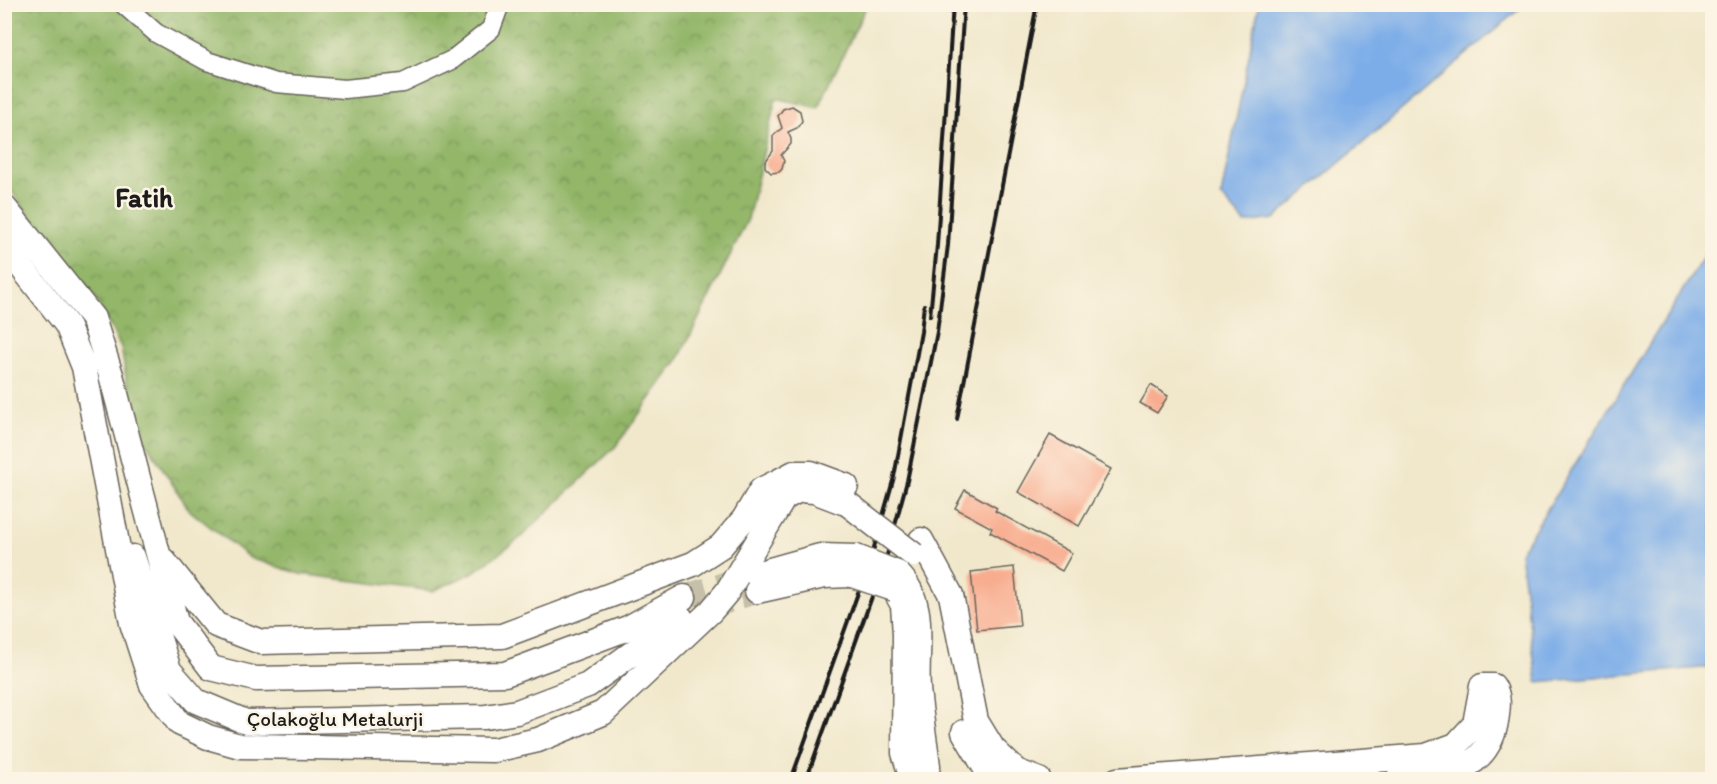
<svg xmlns="http://www.w3.org/2000/svg" width="1717" height="784" viewBox="0 0 1717 784" font-family="Itim,sans-serif">
  <defs>
    <pattern id="forest-crowns" width="20" height="18" patternUnits="userSpaceOnUse" patternTransform="scale(1.5)"><rect width="20" height="18" fill="#93b669"/><path d="M2 6a3 3 0 1 1 6 0M12 15a3 3 0 1 1 6 0" fill="none" stroke="#779356"/></pattern>
  </defs>
  <rect width="100%" height="100%" fill="#fcf5e5"/>
  <filter id="ink" filterUnits="userSpaceOnUse"><feTurbulence type="fractalNoise" baseFrequency=".0167" numOctaves="2"/><feDisplacementMap in="SourceGraphic" scale="12" xChannelSelector="R" yChannelSelector="G"/><feConvolveMatrix kernelMatrix="1 2 1 2 8 2 1 2 1" color-interpolation-filters="sRGB"/></filter>
  <filter id="wash" filterUnits="userSpaceOnUse"><feTurbulence type="fractalNoise" baseFrequency=".008" numOctaves="4" result="noise"/><feDisplacementMap in="SourceGraphic" scale="24" xChannelSelector="R" yChannelSelector="G"/><feGaussianBlur stdDeviation="1.35" result="paint"/><feColorMatrix in="noise" values="0 0 0 0 0 0 0 0 0 0 0 0 0 0 0 0 0 1.4 0 .05"/><feComposite in="paint" operator="in"/></filter>
  <g filter="url(#wash)">
    <rect width="100%" height="100%" fill="#f1e8cc"/>
    <path fill="url(#forest-crowns)" stroke="#586942" stroke-width="1.5" d="M 4,5 L 867,5 L 818,108 L 776,98 L 748,219 L 678,360 L 616,446 L 519,539 L 472,573 L 433,591 L 300,574 L 250,558 L 189,510 L 133,422 L 121,347 L 91,291 L 51,246 L 5,182 Z"/>
    <path fill="#7dade8" stroke="#4c6482" stroke-width="1.5" d="M 1259,5 L 1259,4 L 1524,5 L 1274,219 L 1245,223 L 1221,196 Z
      M 1712,243 L 1712,667 L 1537,682 L 1520,553 Z"/>
    <g id="blocks">
      <path fill="#f8ad90" d="M 792,106 L 800,111 L 802,121 L 797,128 L 788,132 L 791,139 L 791,144 L 781,155 L 784,161 L 782,169 L 779,172 L 771,173 L 765,167 L 765,162 L 773,151 L 773,136 L 782,128 L 778,116 L 783,109 Z
        M 1151,385 L 1168,396 L 1157,413 L 1140,403 Z
        M 1050,435 L 1111,469 L 1079,526 L 1018,492 Z
        M 965,490 L 997,508 L 995,511 L 1072,553 L 1062,571 L 990,532 L 992,528 L 955,508 Z
        M 1014,567 L 1020,626 L 977,630 L 971,572 Z"/>
    </g>
  </g>
  <g filter="url(#ink)">
    <use href="#blocks" fill-opacity="0" stroke="#67635a" stroke-width="1.5"/>
    <g fill="none" stroke-linecap="round" stroke-linejoin="round">
      <path stroke="#c6bfa9" stroke-width="24" stroke-dasharray="24 12" stroke-linecap="butt" d="M 684,597 L 745,577
        M 706,609 L 757,591"/>
      <g stroke="#67635a" stroke-width="21">
        <path id="minor" d="M 123,4 L 156,33 L 207,61 L 276,83 L 345,89 L 403,83 L 452,60 L 491,29 L 500,4"/>
      </g>
      <g stroke="#67635a" stroke-width="27">
        <path id="major" d="M 4,207 L 93,318 L 111,375 L 176,622 L 211,668 L 256,679 L 505,674 L 628,628 L 684,597
          M 4,245 L 67,325 L 84,367 L 132,623 L 152,685 L 179,723 L 208,737 L 240,746 L 494,750 L 538,740 L 603,713 L 711,611 L 727,592 L 784,498 L 799,490 L 814,491 L 848,504
          M 921,540 L 951,595 L 976,721 L 993,749 L 1016,771 L 1039,780
          M 133,557 L 169,670 L 196,701 L 246,722 L 485,717 L 517,712 L 588,685 L 681,618
          M 164,561 L 216,625 L 261,642 L 502,636 L 693,564 L 721,546 L 744,519 L 761,490 L 779,481 L 794,473 L 811,473 L 846,486
          M 756,574 L 820,556 L 856,557
          M 894,589 L 903,605 L 905,634 L 904,753 L 909,769 L 920,773 L 928,766 C 925,740 920,714 918,688 C 915,649 929,603 897,573
          M 757,591 L 824,576 L 852,575
          M 964,732 L 986,769 L 1000,780
          M 1117,780 L 1426,756 L 1456,745 L 1475,724 L 1482,686 L 1493,686 C 1500,697 1498,708 1496,722 C 1486,774 1441,777 1397,780"/>
      </g>
      <use href="#minor" stroke="#fff" stroke-width="18"/>
      <use href="#major" stroke="#fff" stroke-width="24"/>
      <path stroke="#1c1c1c" stroke-width="4" d="M 930,316 L 937,245 L 953,4
        M 957,419 L 1037,4
        M 791,780 L 873,551 L 894,477 L 921,332 L 924,305
        M 806,780 L 887,555 L 907,481 L 937,332 L 948,245 L 964,4"/>
      <g stroke="#67635a" stroke-width="27" stroke-linecap="butt">
        <path id="major-bridge" d="M 848,504 L 914,555
          M 856,557 L 897,573
          M 852,575 L 894,589"/>
      </g>
      <use href="#major-bridge" stroke="#fff" stroke-width="24"/>
    </g>
  </g>
  <g text-anchor="middle" dominant-baseline="central" stroke-width="5" stroke-linejoin="round" paint-order="stroke">
    <g font-size="21" fill="#1c1c1c" stroke="#fcf5e5">
      <text x="335" y="718">Çolakoğlu Metalurji</text>
    </g>
    <g font-size="27" font-weight="bold" fill="#1c1c1c" stroke="#fcf5e5">
      <text x="144" y="197">Fatih</text>
    </g>
  </g>
  <rect width="1717" height="784" fill="none" stroke="#fcf5e5" stroke-width="24"/>
</svg>
